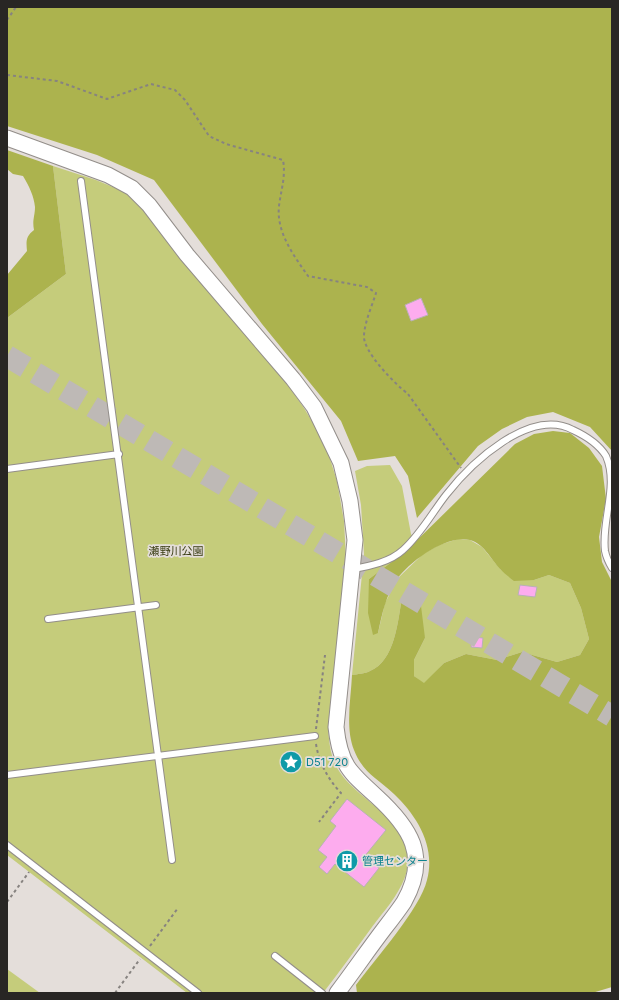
<svg xmlns="http://www.w3.org/2000/svg" width="619" height="1000" viewBox="0 0 619 1000" font-family="Inter,'Noto Sans JP',sans-serif">
  <rect width="100%" height="100%" fill="#e4deda"/>
  <path fill="#c5cc7b" d="M 53,166 L 96,180 L 125,192 L 151,218 L 290,388 L 304,408 L 325,443 L 337,481 L 344,521 L 346,559 L 328,727 C 329,741 330,753 336,766 C 356,804 424,822 405,877 C 398,896 384,911 372,927 C 356,949 340,971 323,993 L 187,993 L 7,855 L 7,318 L 66,274 Z
    M 390,465 L 402,486 L 411,534 L 416,543 L 405,552 L 369,579 L 378,633 L 385,603 L 398,578 L 423,554 L 439,545 L 458,539 L 470,540 L 482,547 L 501,570 L 534,580 L 549,575 L 570,583 L 581,608 L 589,639 L 580,655 L 557,662 L 522,652 L 497,660 L 466,654 L 444,663 L 424,684 L 414,676 L 414,660 L 425,638 L 402,597 C 398,621 395,661 370,671 C 365,674 357,674 352,675 L 364,554 L 361,505 L 355,471 L 367,466 Z
    M 7,969 L 40,993 L 7,993 Z"/>
  <path fill="#acb34e" d="M 7,7 L 612,7 L 612,451 L 590,427 L 553,412 L 527,417 L 502,429 L 478,446 L 417,518 L 408,476 L 395,456 L 358,461 L 341,421 L 262,324 L 154,180 L 97,155 L 7,126 Z
    M 7,150 L 53,166 L 66,274 L 7,318 L 7,275 L 27,251 C 26,241 26,236 34,230 C 32,220 35,216 35,207 C 34,196 29,186 23,176 L 13,174 L 7,169 Z
    M 553,431 L 570,433 L 589,448 L 602,466 L 606,499 L 599,537 L 602,562 L 612,582 L 612,987 L 592,993 L 357,993 L 356,985 C 376,958 420,909 427,880 C 436,846 417,816 394,794 C 377,778 363,773 354,750 C 345,727 351,698 352,675 C 357,674 365,674 370,671 C 395,661 398,621 402,597 L 411,591 L 421,606 L 425,638 L 414,660 L 414,676 L 424,683 L 444,663 L 466,654 L 497,660 L 522,652 L 557,662 L 580,655 L 589,639 L 581,608 L 570,583 L 549,575 L 534,580 L 514,581 C 509,577 504,573 500,569 C 491,559 483,543 470,540 C 447,534 410,561 397,579 C 386,595 382,614 378,633 L 373,635 L 368,613 L 369,579 L 405,552 L 515,444 L 534,434 Z"/>
  <path fill="#fdacee" stroke="#b7b2b5" d="M 421,298 L 428,315 L 411,321 L 405,305 Z
    M 520,585 L 537,587 L 535,597 L 518,595 Z
    M 472,637 L 483,638 L 482,648 L 471,647 Z
    M 347,799 L 386,830 L 364,857 L 379,868 L 364,887 L 335,864 L 327,874 L 319,867 L 327,857 L 318,850 L 336,826 L 330,821 Z"/>
  <g fill="none" stroke-linecap="round" stroke-linejoin="round">
    <path stroke="#beb9b6" stroke-width="22" stroke-dasharray="22 11" stroke-linecap="butt" d="M 7,356 L 612,716"/>
    <g stroke="#938e8a" stroke-width="8">
      <path id="service" d="M 81,181 L 172,860
        M 7,469 L 119,454
        M 353,569 C 370,566 390,562 403,550 C 420,535 432,513 446,495 C 471,463 530,407 573,430 C 586,436 598,443 606,456 C 619,486 601,520 605,551 C 606,556 609,563 612,568
        M 48,619 L 156,605
        M 7,775 L 315,736
        M 7,845 L 198,993
        M 275,956 L 322,993"/>
    </g>
    <g stroke="#938e8a" stroke-width="17">
      <path id="tertiary" d="M 7,138 L 108,175 L 132,188 L 149,205 L 187,255 L 293,379 L 314,407 L 341,463 L 350,501 L 355,540 L 336,727 C 340,764 349,772 376,796 C 410,827 430,856 404,902 C 398,911 391,920 384,929 C 368,950 353,972 337,993"/>
    </g>
    <path stroke="#878380" stroke-width="2" stroke-dasharray="3 3" stroke-linecap="butt" d="M 7,20 L 16,7
      M 7,75 L 57,81 L 107,99 L 151,84 L 175,90 L 185,100 L 209,136 L 226,144 L 283,160 C 286,176 281,190 279,206 C 276,232 294,256 308,276 L 367,287 L 376,293 C 372,306 365,321 364,335 C 362,351 396,385 408,394 L 461,468
      M 316,729 L 325,655
      M 316,744 C 319,763 328,779 341,793 L 319,822
      M 7,902 L 29,872
      M 150,946 L 178,908
      M 115,993 L 140,959"/>
    <use href="#service" stroke="#fff" stroke-width="6"/>
    <use href="#tertiary" stroke="#fff" stroke-width="15"/>
  </g>
  <defs>
    <g id="sight-disc" transform="scale(1.15)"><circle r="9.5" fill="#0f9aa8" stroke="#e4deda"/><path d="M0-6L1.8-2.2L6-1.7L2.9 1.2L3.7 5.4L0 3.3L-3.7 5.4L-2.9 1.2L-6-1.7L-1.8-2.2Z" fill="#fff"/></g>
    <g id="building-disc" transform="scale(1.15)"><circle r="9.5" fill="#0f9aa8" stroke="#e4deda"/><path d="M-4-6H4V6H1V3H-1V6H-4ZM-2.5-4.3h1.7v1.8h-1.7ZM.8-4.3h1.7v1.8H.8ZM-2.5-1h1.7V.8h-1.7ZM.8-1h1.7V.8H.8Z" fill="#fff"/></g>
  </defs>
  <g fill-rule="evenodd">
    <use href="#sight-disc" x="291" y="762"/>
    <use href="#building-disc" x="347" y="861"/>
  </g>
  <g text-anchor="middle" dominant-baseline="central" stroke-width="3.5" stroke-linejoin="round" paint-order="stroke">
    <g font-size="11" fill="#393c12" stroke="#e4deda">
      <text x="176" y="551">瀬野川公園</text>
    </g>
    <g font-size="11" fill="#0d838f" stroke="#e4deda" text-anchor="start">
      <text x="306" y="762">D51 720</text>
      <text x="362" y="861">管理センター</text>
    </g>
  </g>
  <rect width="619" height="1000" fill="none" stroke="#282624" stroke-width="16"/>
</svg>
